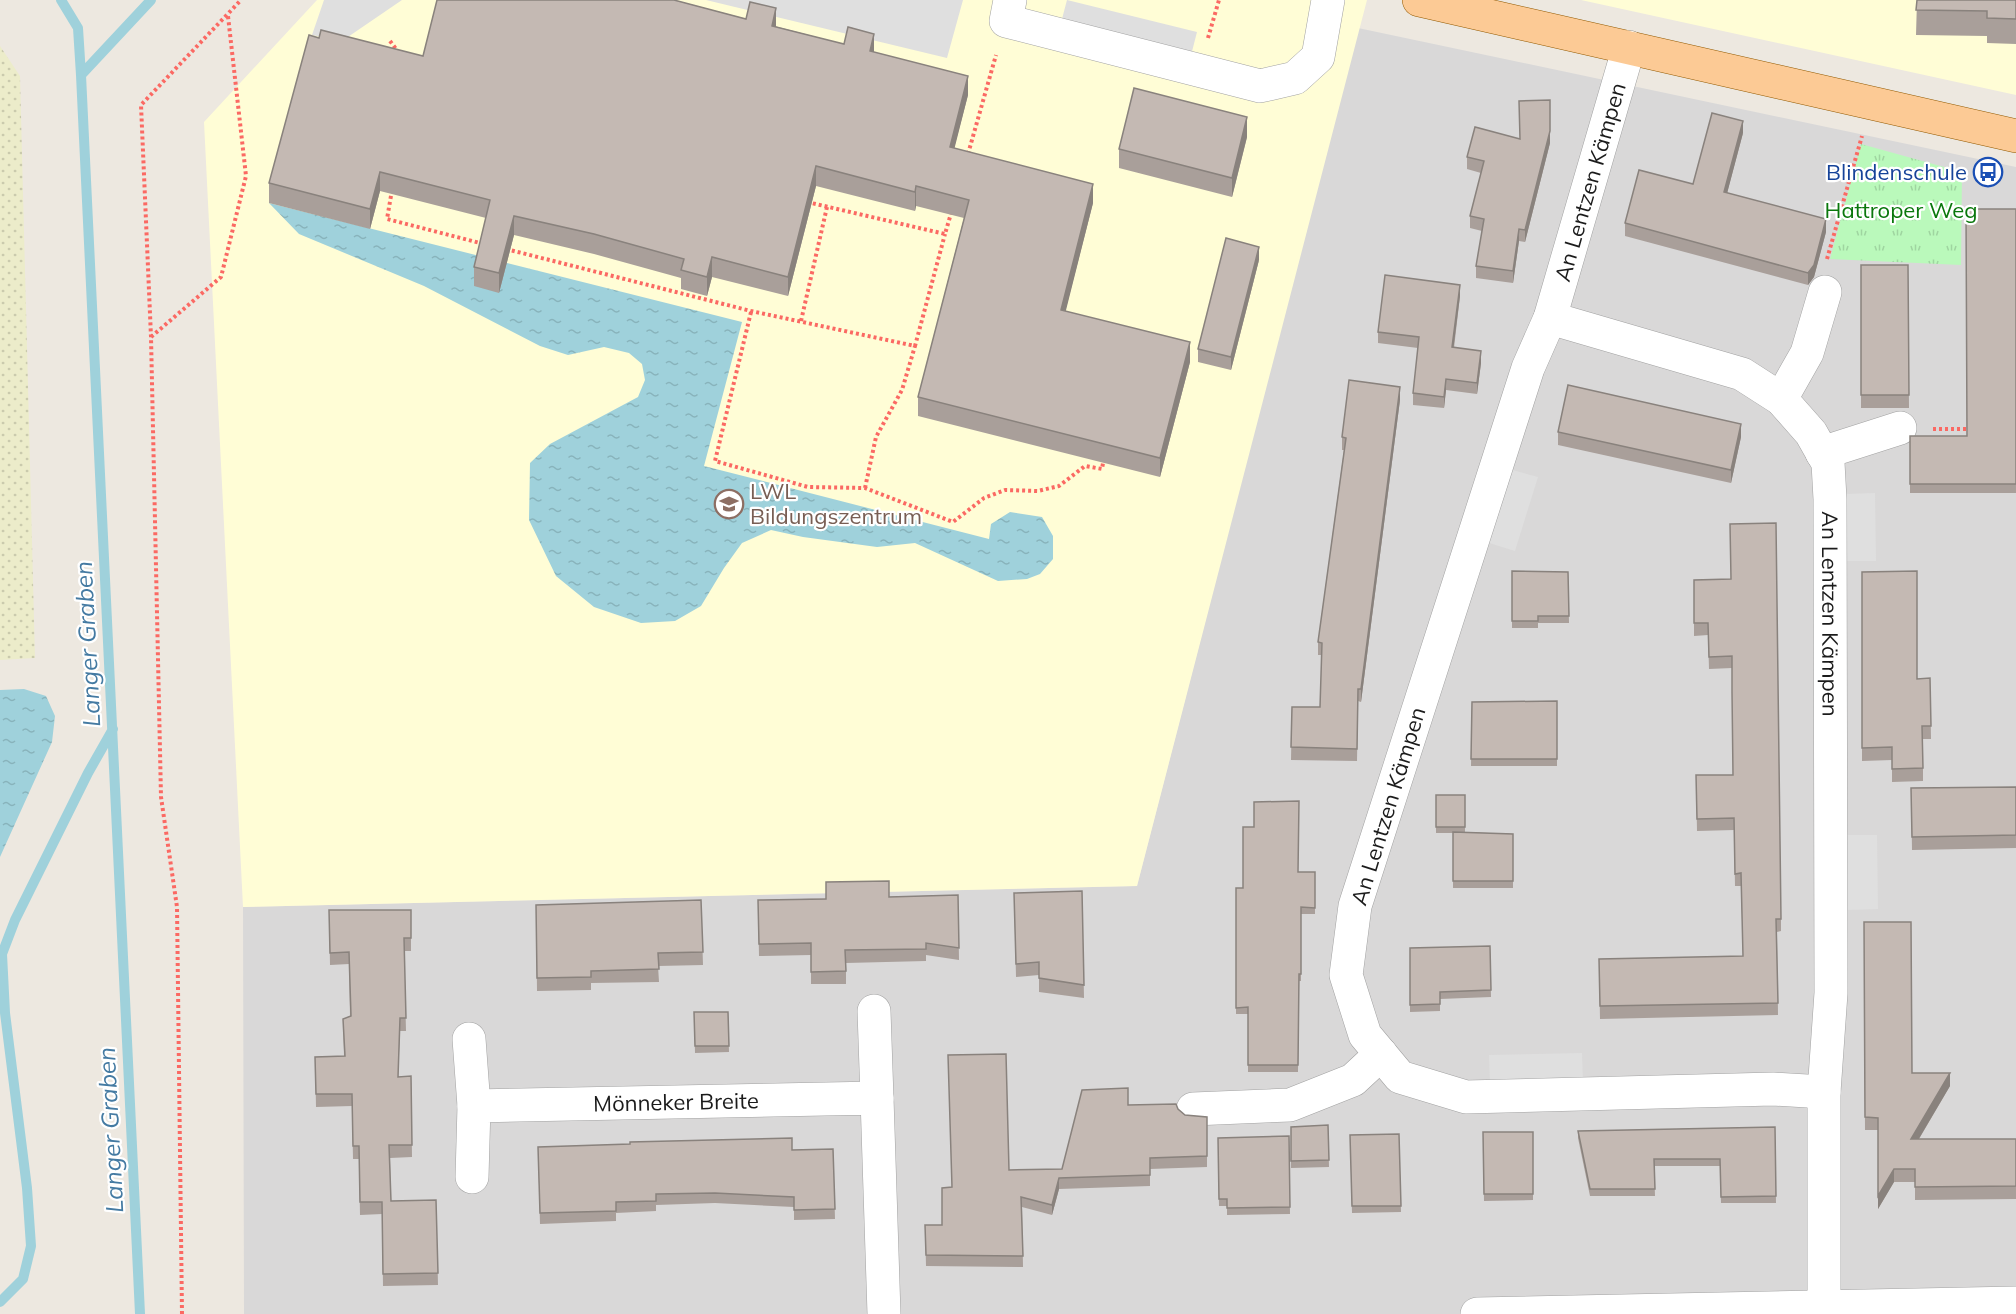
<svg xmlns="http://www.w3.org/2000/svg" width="2016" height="1314" viewBox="0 0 2016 1314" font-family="Mulish,sans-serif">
  <defs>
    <pattern id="farmland-dots" width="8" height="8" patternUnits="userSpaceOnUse" patternTransform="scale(1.5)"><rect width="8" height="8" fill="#ececca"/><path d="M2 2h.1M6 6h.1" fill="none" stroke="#cacaad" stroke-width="1.8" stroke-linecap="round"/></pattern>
    <pattern id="park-tufts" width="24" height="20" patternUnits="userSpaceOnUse" patternTransform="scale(1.5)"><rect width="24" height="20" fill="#baf9bb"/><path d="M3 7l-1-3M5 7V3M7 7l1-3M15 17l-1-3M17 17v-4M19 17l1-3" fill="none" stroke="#9fd5a0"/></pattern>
    <pattern id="water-ripples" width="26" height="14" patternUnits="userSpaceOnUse" patternTransform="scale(1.5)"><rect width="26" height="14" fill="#9fd1db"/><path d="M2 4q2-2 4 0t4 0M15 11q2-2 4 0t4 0" fill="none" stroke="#88b3bb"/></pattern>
  </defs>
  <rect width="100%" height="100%" fill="#ede8e0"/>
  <path fill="#d9d8d8" d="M 1358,28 L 2016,167 L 2016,1314 L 244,1314 L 243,907 L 1137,886 Z"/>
  <path fill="#fffdd6" d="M 317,0 L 1367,0 L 1137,886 L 243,907 L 204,122 Z
    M 1581,0 L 2016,0 L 2016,95 Z"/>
  <path fill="url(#farmland-dots)" d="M 0,46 L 20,76 L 35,658 L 0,660 Z"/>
  <path fill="url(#park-tufts)" d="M 1861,144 L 1962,172 L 1961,265 L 1830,259 Z"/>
  <path fill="#dfdfdf" d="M 324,0 L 402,0 L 342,41 L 312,35 Z
    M 706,0 L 963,0 L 947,58 Z
    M 1067,0 L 1197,32 L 1188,67 L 1058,34 Z
    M 1509,469 L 1538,477 L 1515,551 L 1486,542 Z
    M 1875,493 L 1876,561 L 1845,561 L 1845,494 Z
    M 1846,835 L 1877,835 L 1878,909 L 1847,910 Z
    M 1582,1053 L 1583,1083 L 1490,1084 L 1489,1055 Z"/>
  <path fill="url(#water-ripples)" d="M 269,203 L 742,322 L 704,466 L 989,539 L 991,524 L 1010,512 L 1042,517 L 1053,536 L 1053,559 L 1040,574 L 1027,579 L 998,581 L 915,543 L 877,547 L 803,537 L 771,530 L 742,543 L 724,568 L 701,606 L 675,621 L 641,623 L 594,607 L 556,576 L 529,520 L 530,463 L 550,444 L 638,397 L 645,380 L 642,364 L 629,353 L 604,347 L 568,355 L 540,346 L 424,286 L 299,234 Z
    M 24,689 L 46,696 L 55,716 L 52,742 L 0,857 L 0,690 Z"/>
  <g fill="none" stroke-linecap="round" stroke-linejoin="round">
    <path stroke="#9fd1db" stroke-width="10" d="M 61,0 L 78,28 L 81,75
      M 0,1302 L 23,1279 L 31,1246 L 27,1188 L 5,1013 L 2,954 L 15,920 L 88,773 L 113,729
      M 140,1314 L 81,75 L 151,0"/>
    <g stroke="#a2a2a2" stroke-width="34">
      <g id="minor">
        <path d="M 1010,0 L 1006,21 L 1260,86 L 1295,78 L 1318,57 L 1328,0"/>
        <path d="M 1629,47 L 1550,318 L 1528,368 L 1355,906 L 1346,975 L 1365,1035 L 1400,1077 L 1466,1097 L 1773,1089 L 1824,1092"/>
        <path id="s1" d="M 1550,318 L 1742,374 L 1781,399 L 1811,433 L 1828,463 L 1830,499 L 1831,993 L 1824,1092 L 1824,1314"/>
        <path d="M 1781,399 L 1807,353 L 1825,292"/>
        <path d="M 1822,453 L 1900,428"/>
        <path d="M 874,1011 L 877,1098"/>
        <path d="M 469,1039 L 474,1106"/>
        <path d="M 1193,1109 L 1290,1105 L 1353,1080 L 1381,1054"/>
        <path id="s2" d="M 472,1177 L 474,1106 L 877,1098 L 884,1314"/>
        <path d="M 1477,1314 L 2016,1303"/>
      </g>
    </g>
    <g stroke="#915900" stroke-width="34">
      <path id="major" d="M 1419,0 L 2016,136"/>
    </g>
    <path stroke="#fb6963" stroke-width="4" stroke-dasharray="3 3" stroke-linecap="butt" d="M 1208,38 L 1219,0
      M 390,41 L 399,53
      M 968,154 L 996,55
      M 392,190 L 387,219 L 484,244
      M 807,202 L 945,234 L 952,210
      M 506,249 L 751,311 L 915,346 L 945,234
      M 1827,259 L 1862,136
      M 751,312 L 715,461 L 808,487 L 865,488 L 953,522 L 984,498 L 1005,490 L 1038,491 L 1059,486 L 1085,466 L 1102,469 L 1103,463
      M 801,321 L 827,207
      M 151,337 L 221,277 L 246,176 L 228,16
      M 1933,429 L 1970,429
      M 865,488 L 876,437 L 902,390 L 915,346
      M 182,1314 L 177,907 L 161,797 L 151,337 L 141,105 L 241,0"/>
    <use href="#minor" stroke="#fff" stroke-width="33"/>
    <use href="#major" stroke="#fcca95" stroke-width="33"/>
  </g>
  <path fill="#a99f9a" d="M 1917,0 L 2016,0 L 2016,44 L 1987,43 L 1987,36 L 1916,35 Z
    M 678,1 L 874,52 L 968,95 L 954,148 L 1093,203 L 1065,312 L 1190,362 L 1160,477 L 918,416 L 918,397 L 964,218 L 916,206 L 915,211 L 816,186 L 788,296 L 712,277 L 707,296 L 681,289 L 681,278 L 594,254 L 514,235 L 499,293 L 474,286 L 474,267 L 486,218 L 380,191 L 370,229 L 269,203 L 269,183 L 319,38 L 423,56 Z
    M 1550,100 L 1550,143 L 1525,242 L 1519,241 L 1513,283 L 1476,278 L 1476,266 L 1482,231 L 1470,228 L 1470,216 L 1481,173 L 1467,169 L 1467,157 L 1520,139 Z
    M 1743,133 L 1727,193 L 1826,232 L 1814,277 L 1808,285 L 1625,236 L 1625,223 L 1693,184 Z
    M 1247,137 L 1232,197 L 1119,168 L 1119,149 Z
    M 2016,209 L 2016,493 L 1910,493 L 1910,436 L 1967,436 Z
    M 1259,260 L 1231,370 L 1198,362 L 1198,349 Z
    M 1861,265 L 1908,265 L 1909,408 L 1861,408 Z
    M 1460,296 L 1454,348 L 1481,363 L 1477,394 L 1446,390 L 1444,408 L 1413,405 L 1413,393 L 1418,348 L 1378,343 L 1378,332 Z
    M 1400,400 L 1361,702 L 1358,701 L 1357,761 L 1291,760 L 1292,707 L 1320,707 L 1322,655 L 1318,655 L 1318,642 L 1344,450 L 1342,450 L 1342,437 Z
    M 1558,432 L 1741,437 L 1731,483 L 1558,445 Z
    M 1512,571 L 1568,572 L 1569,623 L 1538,623 L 1538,628 L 1512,628 Z
    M 1862,572 L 1917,679 L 1930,678 L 1931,739 L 1923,739 L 1923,781 L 1892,782 L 1892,760 L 1862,761 Z
    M 1731,579 L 1781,919 L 1781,931 L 1777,932 L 1778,1015 L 1600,1019 L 1599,959 L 1743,956 L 1741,886 L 1735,886 L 1734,830 L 1697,831 L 1696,775 L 1733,775 L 1732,668 L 1709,669 L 1708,635 L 1694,636 L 1694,580 Z
    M 1557,701 L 1557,766 L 1471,766 L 1472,702 Z
    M 2016,787 L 2016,848 L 1912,850 L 1911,788 Z
    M 1436,795 L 1465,795 L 1465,832 L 1513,834 L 1513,888 L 1453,888 L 1453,833 L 1436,833 Z
    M 1315,879 L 1315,914 L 1301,914 L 1301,981 L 1299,981 L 1298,1072 L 1248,1072 L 1248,1014 L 1236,1014 L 1236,888 L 1243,888 Z
    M 1082,891 L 1084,998 L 1039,992 L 1039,975 L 1016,977 L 1014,893 Z
    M 958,895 L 959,960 L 926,955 L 926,961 L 846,963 L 846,984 L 811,984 L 811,955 L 759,956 L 758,900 Z
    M 701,900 L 703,965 L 658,966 L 659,982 L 591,983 L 591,990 L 537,991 L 536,905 Z
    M 329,910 L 411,910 L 411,951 L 404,951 L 406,1031 L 400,1031 L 398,1077 L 411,1076 L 412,1157 L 390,1158 L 391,1201 L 436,1200 L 438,1285 L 383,1286 L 382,1214 L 360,1215 L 359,1159 L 353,1159 L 352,1106 L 316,1107 L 315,1057 L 344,1056 L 343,1019 L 350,1016 L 349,964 L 330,965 Z
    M 1864,922 L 1912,1073 L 1950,1086 L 1919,1139 L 2016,1139 L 2016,1199 L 1915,1200 L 1915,1182 L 1894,1182 L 1878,1209 L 1878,1130 L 1865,1130 Z
    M 1490,946 L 1491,997 L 1440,999 L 1440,1011 L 1410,1012 L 1410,948 Z
    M 694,1012 L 728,1012 L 729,1052 L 695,1053 Z
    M 1128,1105 L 1178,1109 L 1185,1115 L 1207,1117 L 1207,1167 L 1150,1169 L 1150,1186 L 1059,1189 L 1052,1215 L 1022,1207 L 1023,1267 L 926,1266 L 925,1225 L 942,1225 L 951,1187 L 1009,1170 L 1062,1169 Z
    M 1328,1125 L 1329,1167 L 1291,1168 L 1291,1127 Z
    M 1775,1127 L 1776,1203 L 1721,1203 L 1720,1166 L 1654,1166 L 1655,1196 L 1590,1196 L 1578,1138 L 1578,1131 Z
    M 1483,1132 L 1533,1132 L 1533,1200 L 1484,1201 Z
    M 1399,1134 L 1401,1212 L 1352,1213 L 1350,1135 Z
    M 1289,1136 L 1290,1214 L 1227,1215 L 1227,1206 L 1219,1206 L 1218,1138 Z
    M 538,1147 L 792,1150 L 833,1149 L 835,1219 L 794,1220 L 794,1207 L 715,1203 L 656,1205 L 656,1211 L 616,1213 L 616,1221 L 540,1224 Z"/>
  <path fill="#89827d" d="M 776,8 L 776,28 L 772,26 Z
    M 874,34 L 874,53 L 870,51 Z
    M 968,76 L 968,95 L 950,166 L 950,147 Z
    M 1247,117 L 1247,137 L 1232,197 L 1232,178 Z
    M 1743,121 L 1743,133 L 1724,205 L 1724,192 Z
    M 1550,131 L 1550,143 L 1525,242 L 1525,230 Z
    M 816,166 L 816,186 L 788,296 L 788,277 Z
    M 380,172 L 380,191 L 370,229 L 370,209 Z
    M 1093,184 L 1093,203 L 1061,330 L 1061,310 Z
    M 916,186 L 916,206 L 915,211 L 915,192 Z
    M 514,216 L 514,235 L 499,293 L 499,273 Z
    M 1826,219 L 1826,232 L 1814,277 L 1808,285 L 1808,273 Z
    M 1519,229 L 1519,241 L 1513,283 L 1513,271 Z
    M 1259,247 L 1259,260 L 1231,370 L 1231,357 Z
    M 712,257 L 712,277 L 707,296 L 707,277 Z
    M 1460,285 L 1460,296 L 1452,359 L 1452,347 Z
    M 1190,342 L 1190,362 L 1160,477 L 1160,458 Z
    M 1481,351 L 1481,363 L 1477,394 L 1477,383 Z
    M 1446,379 L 1446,390 L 1444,408 L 1444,397 Z
    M 1400,387 L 1400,400 L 1361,702 L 1361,689 Z
    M 1741,424 L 1741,437 L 1731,483 L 1731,470 Z
    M 1950,1073 L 1950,1086 L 1911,1152 L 1911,1139 Z
    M 1894,1169 L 1894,1182 L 1878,1209 L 1878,1196 Z
    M 1059,1178 L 1059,1189 L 1052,1215 L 1052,1205 Z"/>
  <path fill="#c4b9b3" stroke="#89827d" stroke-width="1.5" d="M 437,0 L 674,0 L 746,19 L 750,2 L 776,8 L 772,26 L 844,44 L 848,27 L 874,34 L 870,51 L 968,76 L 950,147 L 1093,184 L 1061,310 L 1190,342 L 1160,458 L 918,397 L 969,200 L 916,186 L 915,192 L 816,166 L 788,277 L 712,257 L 707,277 L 681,270 L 684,259 L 594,234 L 514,216 L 499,273 L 474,267 L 490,200 L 380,172 L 370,209 L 269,183 L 309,35 L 319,38 L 321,30 L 423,56 Z
    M 1917,0 L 2016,0 L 2016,19 L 1987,18 L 1987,11 L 1916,10 Z
    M 1134,88 L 1247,117 L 1232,178 L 1119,149 Z
    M 1550,100 L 1550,131 L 1525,230 L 1519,229 L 1513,271 L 1476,266 L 1484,219 L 1470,216 L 1484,161 L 1467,157 L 1475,127 L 1520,139 L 1519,101 Z
    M 1712,113 L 1743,121 L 1724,192 L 1826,219 L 1814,265 L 1808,273 L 1625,223 L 1639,170 L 1693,184 Z
    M 1966,209 L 2016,209 L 2016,484 L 1910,484 L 1910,436 L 1967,436 Z
    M 1226,238 L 1259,247 L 1231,357 L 1198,349 Z
    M 1861,265 L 1908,265 L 1909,395 L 1861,395 Z
    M 1385,275 L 1460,285 L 1452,347 L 1481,351 L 1477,383 L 1446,379 L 1444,397 L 1413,393 L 1419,337 L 1378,332 Z
    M 1349,380 L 1400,387 L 1361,689 L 1358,689 L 1357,749 L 1291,747 L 1292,707 L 1320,707 L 1322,643 L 1318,642 L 1346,438 L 1342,437 Z
    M 1568,385 L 1741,424 L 1731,470 L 1558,432 Z
    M 1776,523 L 1781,919 L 1776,919 L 1778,1003 L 1600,1006 L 1599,959 L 1743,956 L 1741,873 L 1735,874 L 1734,818 L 1697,819 L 1696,775 L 1733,775 L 1732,692 L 1732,656 L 1709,657 L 1708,623 L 1694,623 L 1694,580 L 1731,579 L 1730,524 Z
    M 1512,571 L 1568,572 L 1569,616 L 1538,616 L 1538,621 L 1512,621 Z
    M 1917,571 L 1917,679 L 1930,678 L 1931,726 L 1922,726 L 1923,768 L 1892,769 L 1892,747 L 1862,748 L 1862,572 Z
    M 1557,701 L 1557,759 L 1471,759 L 1472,702 Z
    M 2016,787 L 2016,835 L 1912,837 L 1911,788 Z
    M 1436,795 L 1465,795 L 1465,827 L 1436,827 Z
    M 1299,801 L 1298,872 L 1315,872 L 1315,908 L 1301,907 L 1301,974 L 1299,974 L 1298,1065 L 1248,1065 L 1248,1007 L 1236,1008 L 1236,888 L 1243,888 L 1243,827 L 1254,827 L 1254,802 Z
    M 1453,832 L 1513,834 L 1513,881 L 1453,881 Z
    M 889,881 L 889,897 L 958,895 L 959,948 L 926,943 L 926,949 L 845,950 L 846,971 L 811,972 L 811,943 L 759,944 L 758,900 L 826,899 L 826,882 Z
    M 1082,891 L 1084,985 L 1039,978 L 1039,962 L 1016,964 L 1014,893 Z
    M 701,900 L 703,952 L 658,953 L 659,969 L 591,971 L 591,977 L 537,978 L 536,905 Z
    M 329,910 L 411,910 L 411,938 L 404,938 L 406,1018 L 400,1018 L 398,1077 L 411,1076 L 412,1145 L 389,1145 L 391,1201 L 436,1200 L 438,1273 L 383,1274 L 382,1202 L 360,1202 L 359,1146 L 353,1146 L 352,1094 L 316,1094 L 315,1057 L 345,1056 L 343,1019 L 351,1016 L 349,952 L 330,953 Z
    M 1864,922 L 1911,922 L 1912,1073 L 1950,1073 L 1911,1139 L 2016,1139 L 2016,1186 L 1915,1187 L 1915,1169 L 1894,1169 L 1878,1196 L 1878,1118 L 1865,1117 Z
    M 1490,946 L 1491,990 L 1440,992 L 1440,1004 L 1410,1005 L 1410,948 Z
    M 694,1012 L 728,1012 L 729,1046 L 695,1046 Z
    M 1006,1054 L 1009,1170 L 1062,1169 L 1082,1090 L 1128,1088 L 1128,1105 L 1176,1104 L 1178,1109 L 1185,1115 L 1207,1117 L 1207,1156 L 1150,1158 L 1150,1175 L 1059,1178 L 1052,1205 L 1021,1197 L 1023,1256 L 926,1255 L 925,1225 L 942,1225 L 942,1188 L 952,1187 L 948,1055 Z
    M 1328,1125 L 1329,1160 L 1291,1161 L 1291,1127 Z
    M 1775,1127 L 1776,1196 L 1721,1197 L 1720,1159 L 1654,1159 L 1655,1189 L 1590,1189 L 1578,1131 Z
    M 1483,1132 L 1533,1132 L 1533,1194 L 1484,1194 Z
    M 1399,1134 L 1401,1206 L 1352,1206 L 1350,1135 Z
    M 1289,1136 L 1290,1207 L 1227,1208 L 1227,1199 L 1219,1199 L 1218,1138 Z
    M 792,1138 L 792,1150 L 833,1149 L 835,1209 L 794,1210 L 794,1197 L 715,1193 L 656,1194 L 656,1201 L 616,1202 L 616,1211 L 540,1213 L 538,1147 L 630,1144 L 630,1142 Z"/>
  <defs>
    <g id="bus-ring" transform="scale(1.5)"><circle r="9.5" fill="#fff" stroke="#1a4fb4" stroke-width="1.5"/><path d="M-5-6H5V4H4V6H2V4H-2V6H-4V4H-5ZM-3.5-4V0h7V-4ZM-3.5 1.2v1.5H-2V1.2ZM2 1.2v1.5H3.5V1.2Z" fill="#1a4fb4"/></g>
    <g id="school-ring" transform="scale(1.5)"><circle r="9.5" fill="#fff" stroke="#8d6e63" stroke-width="1.5"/><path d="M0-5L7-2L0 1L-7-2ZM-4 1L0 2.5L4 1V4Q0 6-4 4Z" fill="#8d6e63"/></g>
  </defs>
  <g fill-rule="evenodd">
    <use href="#bus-ring" x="1988" y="172"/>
    <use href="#school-ring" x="729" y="504"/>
  </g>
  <g text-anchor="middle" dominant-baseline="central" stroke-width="4.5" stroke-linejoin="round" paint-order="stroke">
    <g font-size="22" fill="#164399" stroke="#fff" text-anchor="end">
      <text x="1967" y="172">Blindenschule</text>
    </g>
    <g font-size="22" fill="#1b1b1b" stroke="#fff">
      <text transform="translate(1590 182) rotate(-74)">An Lentzen Kämpen</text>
      <text stroke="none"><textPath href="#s1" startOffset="477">An Lentzen Kämpen</textPath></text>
      <text transform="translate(1388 806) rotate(-73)">An Lentzen Kämpen</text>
      <text stroke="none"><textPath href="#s2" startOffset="273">Mönneker Breite</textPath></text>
    </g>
    <g font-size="22" fill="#0a770c" stroke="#fff">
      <text x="1901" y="210">Hattroper Weg</text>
    </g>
    <g font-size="22" fill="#785e54" stroke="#fff" text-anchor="start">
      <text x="750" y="491">LWL<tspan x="750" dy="25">Bildungszentrum</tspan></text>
    </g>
    <g font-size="24" font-style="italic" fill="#447aa2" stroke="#fff">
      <text transform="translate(87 644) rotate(-93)">Langer Graben</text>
      <text transform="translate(110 1130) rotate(-93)">Langer Graben</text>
    </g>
  </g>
</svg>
